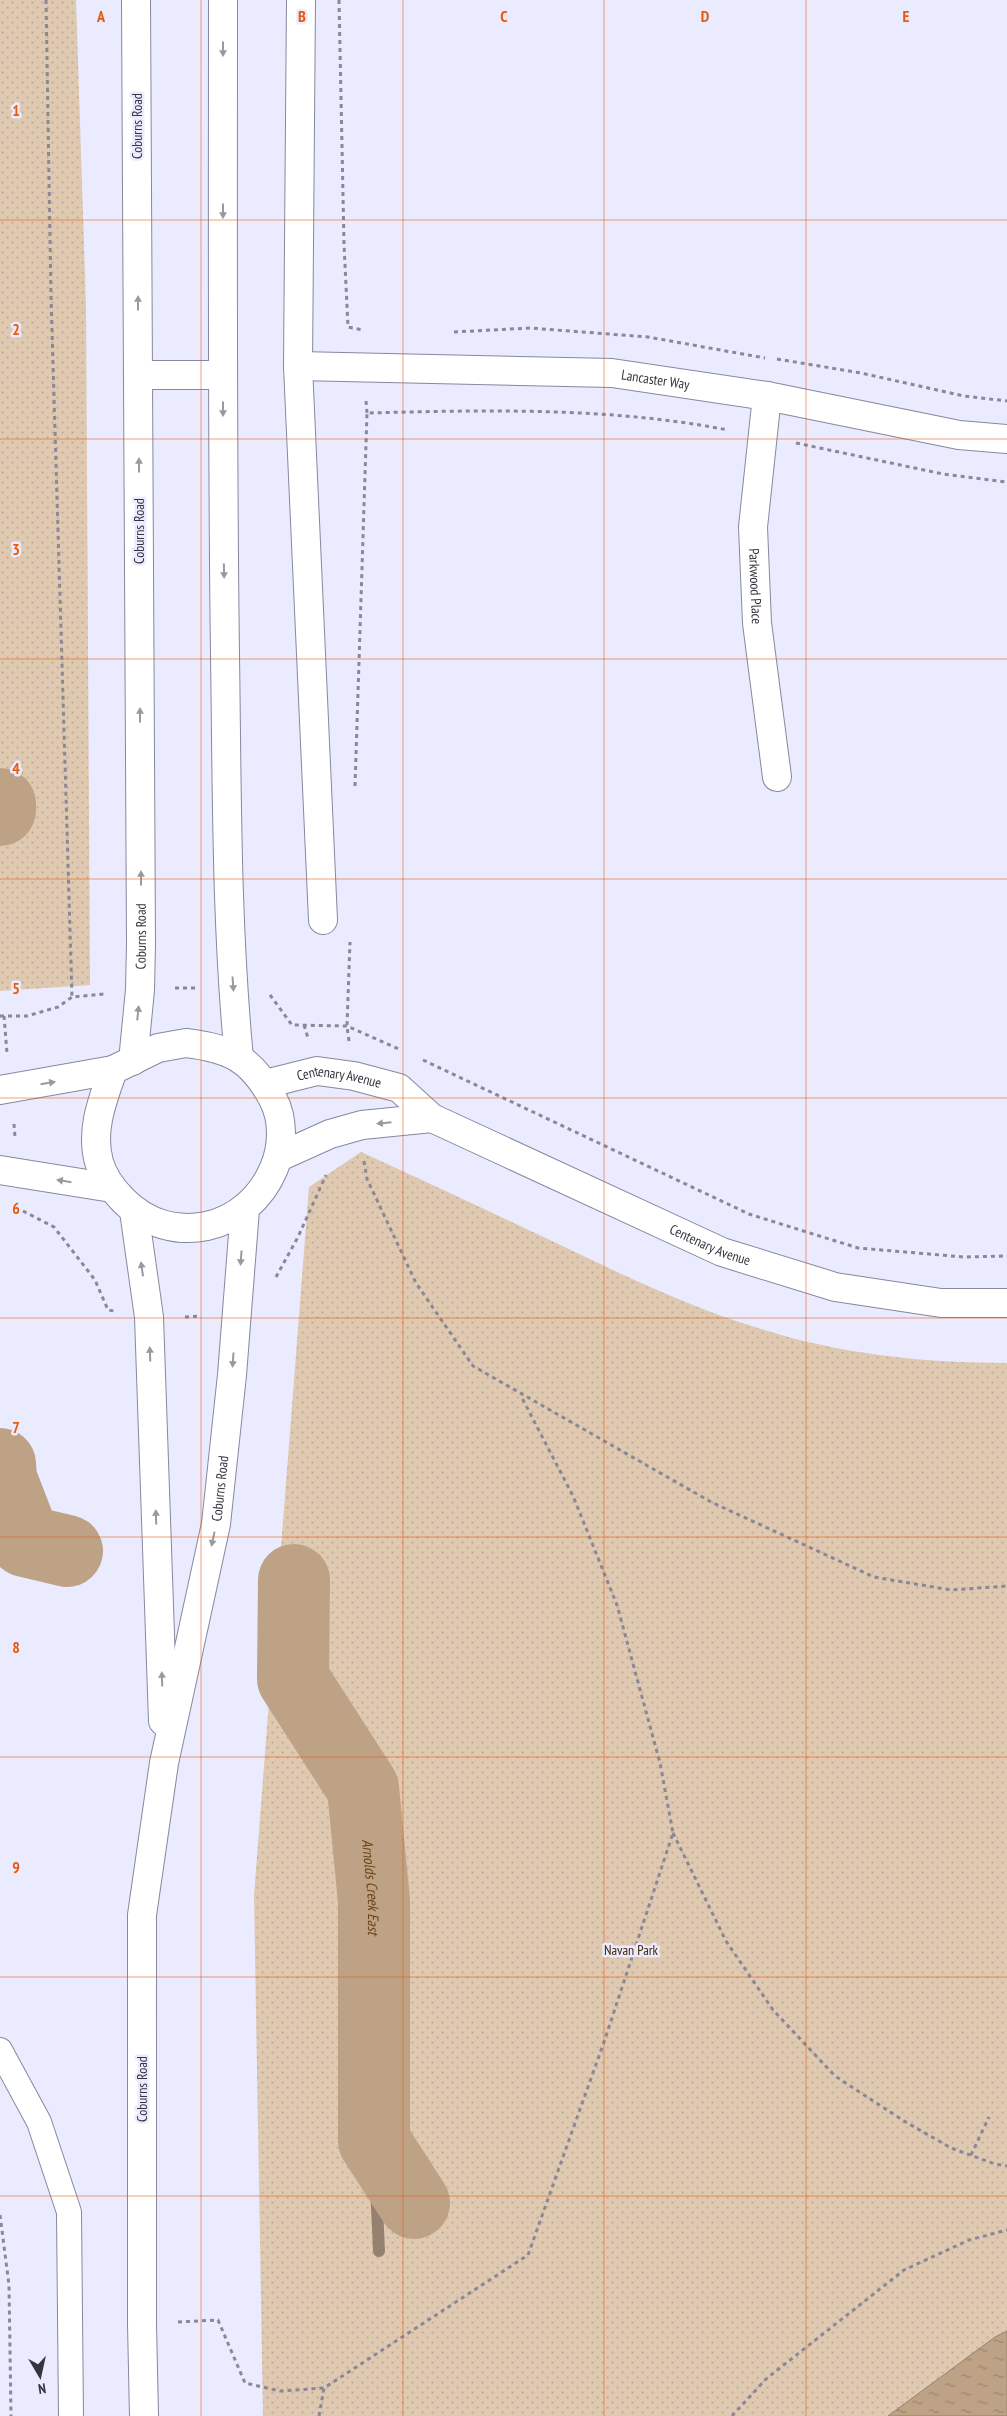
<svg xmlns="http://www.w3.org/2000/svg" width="1007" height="2416" viewBox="0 0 1007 2416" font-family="'PT Sans Narrow',sans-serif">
  <defs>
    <pattern id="grass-dots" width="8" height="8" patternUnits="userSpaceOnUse" patternTransform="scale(1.25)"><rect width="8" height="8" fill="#e0c9b1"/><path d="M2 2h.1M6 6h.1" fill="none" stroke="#c1ad99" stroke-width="1.8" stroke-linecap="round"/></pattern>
    <pattern id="water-ripples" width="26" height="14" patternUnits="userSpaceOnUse" patternTransform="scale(1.25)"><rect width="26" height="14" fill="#bda286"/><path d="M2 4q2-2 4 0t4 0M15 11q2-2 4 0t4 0" fill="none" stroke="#9a856f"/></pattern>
  </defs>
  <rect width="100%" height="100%" fill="#eaebfe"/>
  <path fill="url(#grass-dots)" d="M 0,0 L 76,0 L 86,307 L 90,985 L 0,991 Z
    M 361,1152 C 434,1185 505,1219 577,1253 C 636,1281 695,1309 758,1328 C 838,1354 923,1363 1007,1363 L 1007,2416 L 263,2416 L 254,1895 L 309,1187 Z"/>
  <path fill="url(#water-ripples)" stroke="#948170" d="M 1007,2331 L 1007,2416 L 888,2416 L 995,2337 Z"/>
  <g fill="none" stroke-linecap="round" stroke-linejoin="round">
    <path stroke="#948170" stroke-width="12" d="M 374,2141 L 379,2251"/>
    <g stroke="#bda286" stroke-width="72">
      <path d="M 0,804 L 0,810"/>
      <path d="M 0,1464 L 1,1479 L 25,1541 L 67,1551"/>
      <path id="s1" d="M 294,1580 L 293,1679 L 363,1788 L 374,1901 L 374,2141 L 414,2203"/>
    </g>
    <g stroke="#87889d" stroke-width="26">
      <path id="service" d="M 0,2050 L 39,2122 L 69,2212 L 71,2416"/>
    </g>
    <g stroke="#87889d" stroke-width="30">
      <g id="minor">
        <path d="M 301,0 L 298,366 L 323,920"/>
        <path id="s2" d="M 298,366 L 612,373 L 767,396 L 959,435 L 1007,439"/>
        <path id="s3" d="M 767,396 L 753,527 L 757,623 L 777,777"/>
      </g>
    </g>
    <g stroke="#87889d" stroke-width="30">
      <g id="tertiary">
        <path d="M 223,0 C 223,218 222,436 225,654 C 227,789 226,923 239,1058"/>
        <path d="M 138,375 L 223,375"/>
        <path d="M 186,1043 C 230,1048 252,1059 273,1099 C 284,1120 283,1147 274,1168 C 248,1231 171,1249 123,1200 C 112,1189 103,1176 99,1162 C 90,1130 103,1099 113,1070 L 158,1048 Z"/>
        <path id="s4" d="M 133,1061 L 140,990 L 141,944 L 136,0"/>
        <path id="s5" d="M 265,1084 L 317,1071 L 354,1076 L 399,1088 L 432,1118 L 722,1252 L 835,1287 L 941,1303 L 1007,1303"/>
        <path d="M 0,1090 L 113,1070"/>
        <path d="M 279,1157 L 330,1134 L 362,1125 L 432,1118"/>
        <path d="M 0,1170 L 112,1188"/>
        <path d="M 134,1211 L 149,1317 L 163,1721"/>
        <path id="s6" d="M 144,2416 L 142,2324 L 142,1915 L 164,1763 L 216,1524 L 232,1375 L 245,1209"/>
      </g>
    </g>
    <path stroke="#888896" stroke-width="3" stroke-dasharray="4 4" stroke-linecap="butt" d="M 46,0 L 51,297 L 72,997
      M 339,0 L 344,244 L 348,327 L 363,330
      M 454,332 L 530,328 L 648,337 L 765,358
      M 777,359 L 861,373 L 964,396 L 1007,401
      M 366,401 L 367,413
      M 796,443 L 943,474 L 1007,482
      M 355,786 L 367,413 C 486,410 610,407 728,430
      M 175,988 L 199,988
      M 270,995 L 292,1025 L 347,1026 L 401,1050
      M 0,1016 L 27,1016 L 58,1007 L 72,997 L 104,994
      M 4,1016 L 7,1053
      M 304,1025 L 308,1038
      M 349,1041 L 347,1026 L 350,942
      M 423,1060 L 749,1214 L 858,1248 L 964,1257 L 1007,1256
      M 14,1124 L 15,1137
      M 364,1161 L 367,1179 L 416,1283 L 473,1366 L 711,1502 L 874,1577 L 951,1590 L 1007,1586
      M 23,1211 L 54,1227 L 95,1280 L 108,1310 L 114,1311
      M 276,1277 L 298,1237 L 326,1175
      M 185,1317 L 201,1316
      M 673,1833 L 726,1941 L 773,2010 L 835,2076 L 904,2121 L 951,2148 L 995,2164 L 1007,2166
      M 971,2155 L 989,2117
      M 0,2215 L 9,2285 L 11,2416
      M 178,2322 L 218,2320 L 245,2383 L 280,2391 L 324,2388
      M 319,2416 L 324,2388 L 528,2255 L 604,2042 L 673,1833 L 660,1763 L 617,1605 L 573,1496 L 521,1396
      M 732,2416 L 766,2379 L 904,2270 L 969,2240 L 1007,2230"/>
    <use href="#service" stroke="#fff" stroke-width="24"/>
    <use href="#minor" stroke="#fff" stroke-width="28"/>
    <use href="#tertiary" stroke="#fff" stroke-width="28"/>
  </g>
  <defs><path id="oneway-solid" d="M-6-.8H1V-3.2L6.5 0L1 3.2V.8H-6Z" transform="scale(1.25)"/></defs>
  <g fill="#9a9a9e">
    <use href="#oneway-solid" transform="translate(223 49) rotate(90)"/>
    <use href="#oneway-solid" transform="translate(223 211) rotate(90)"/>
    <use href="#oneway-solid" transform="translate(138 303) rotate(-90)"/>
    <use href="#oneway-solid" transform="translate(223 409) rotate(90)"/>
    <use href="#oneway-solid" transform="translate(139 465) rotate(-90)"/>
    <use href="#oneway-solid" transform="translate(224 571) rotate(89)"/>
    <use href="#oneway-solid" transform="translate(140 715) rotate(-90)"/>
    <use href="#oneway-solid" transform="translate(141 878) rotate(-90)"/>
    <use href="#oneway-solid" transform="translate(233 984) rotate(86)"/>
    <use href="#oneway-solid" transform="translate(138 1013) rotate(-84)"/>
    <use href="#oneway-solid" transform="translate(48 1083) rotate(-9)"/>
    <use href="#oneway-solid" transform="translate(384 1123) rotate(174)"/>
    <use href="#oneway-solid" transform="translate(64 1181) rotate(-171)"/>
    <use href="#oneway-solid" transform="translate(241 1258) rotate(94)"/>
    <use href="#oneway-solid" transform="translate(142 1269) rotate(-98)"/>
    <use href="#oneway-solid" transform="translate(150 1354) rotate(-92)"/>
    <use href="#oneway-solid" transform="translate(233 1360) rotate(94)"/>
    <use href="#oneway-solid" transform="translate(156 1517) rotate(-92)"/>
    <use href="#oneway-solid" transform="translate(213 1539) rotate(102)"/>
    <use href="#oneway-solid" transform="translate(162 1679) rotate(-92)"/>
  </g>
  <path fill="none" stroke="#e8590c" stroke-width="1" stroke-opacity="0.55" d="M 201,0 L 201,2416M 403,0 L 403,2416M 604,0 L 604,2416M 806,0 L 806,2416M 0,220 L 1007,220M 0,439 L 1007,439M 0,659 L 1007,659M 0,879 L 1007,879M 0,1098 L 1007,1098M 0,1318 L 1007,1318M 0,1537 L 1007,1537M 0,1757 L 1007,1757M 0,1977 L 1007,1977M 0,2196 L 1007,2196"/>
  <g text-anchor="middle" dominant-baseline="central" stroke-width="5" stroke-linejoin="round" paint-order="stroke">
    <g font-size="14" fill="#35353e" stroke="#eaebfe">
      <text transform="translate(137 126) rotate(-90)">Coburns Road</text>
      <text stroke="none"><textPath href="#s2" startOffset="358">Lancaster Way</textPath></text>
      <text transform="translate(139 531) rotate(-90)">Coburns Road</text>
      <text stroke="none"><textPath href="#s3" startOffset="191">Parkwood Place</textPath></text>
      <text stroke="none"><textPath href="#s4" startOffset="125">Coburns Road</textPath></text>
      <text stroke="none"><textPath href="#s5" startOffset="76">Centenary Avenue</textPath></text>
      <text stroke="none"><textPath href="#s5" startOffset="488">Centenary Avenue</textPath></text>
      <text stroke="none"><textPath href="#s6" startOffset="935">Coburns Road</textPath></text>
      <text transform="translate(142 2089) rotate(-90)">Coburns Road</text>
    </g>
    <g font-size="14" fill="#442802" stroke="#eaebfe">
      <text x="631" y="1950">Navan Park</text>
    </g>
    <g font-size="15" font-style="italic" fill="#6a4514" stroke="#eaebfe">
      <text stroke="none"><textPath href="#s1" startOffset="328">Arnolds Creek East</textPath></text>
    </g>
  </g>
  <g font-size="16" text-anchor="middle" font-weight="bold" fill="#e8590c" stroke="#eaebfe" stroke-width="5" stroke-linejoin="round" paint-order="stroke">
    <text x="101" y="22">A</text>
    <text x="302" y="22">B</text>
    <text x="504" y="22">C</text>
    <text x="705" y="22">D</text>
    <text x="906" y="22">E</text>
    <text x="16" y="116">1</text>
    <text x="16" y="335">2</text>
    <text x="16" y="555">3</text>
    <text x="16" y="774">4</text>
    <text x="16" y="994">5</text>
    <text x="16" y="1214">6</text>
    <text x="16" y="1433">7</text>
    <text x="16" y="1653">8</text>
    <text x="16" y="1873">9</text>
  </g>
  <g transform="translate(40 2376) rotate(171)" stroke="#eaebfe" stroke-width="4" paint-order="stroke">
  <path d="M0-4L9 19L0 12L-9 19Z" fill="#35353e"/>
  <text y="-8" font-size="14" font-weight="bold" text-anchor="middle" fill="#35353e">N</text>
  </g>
</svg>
